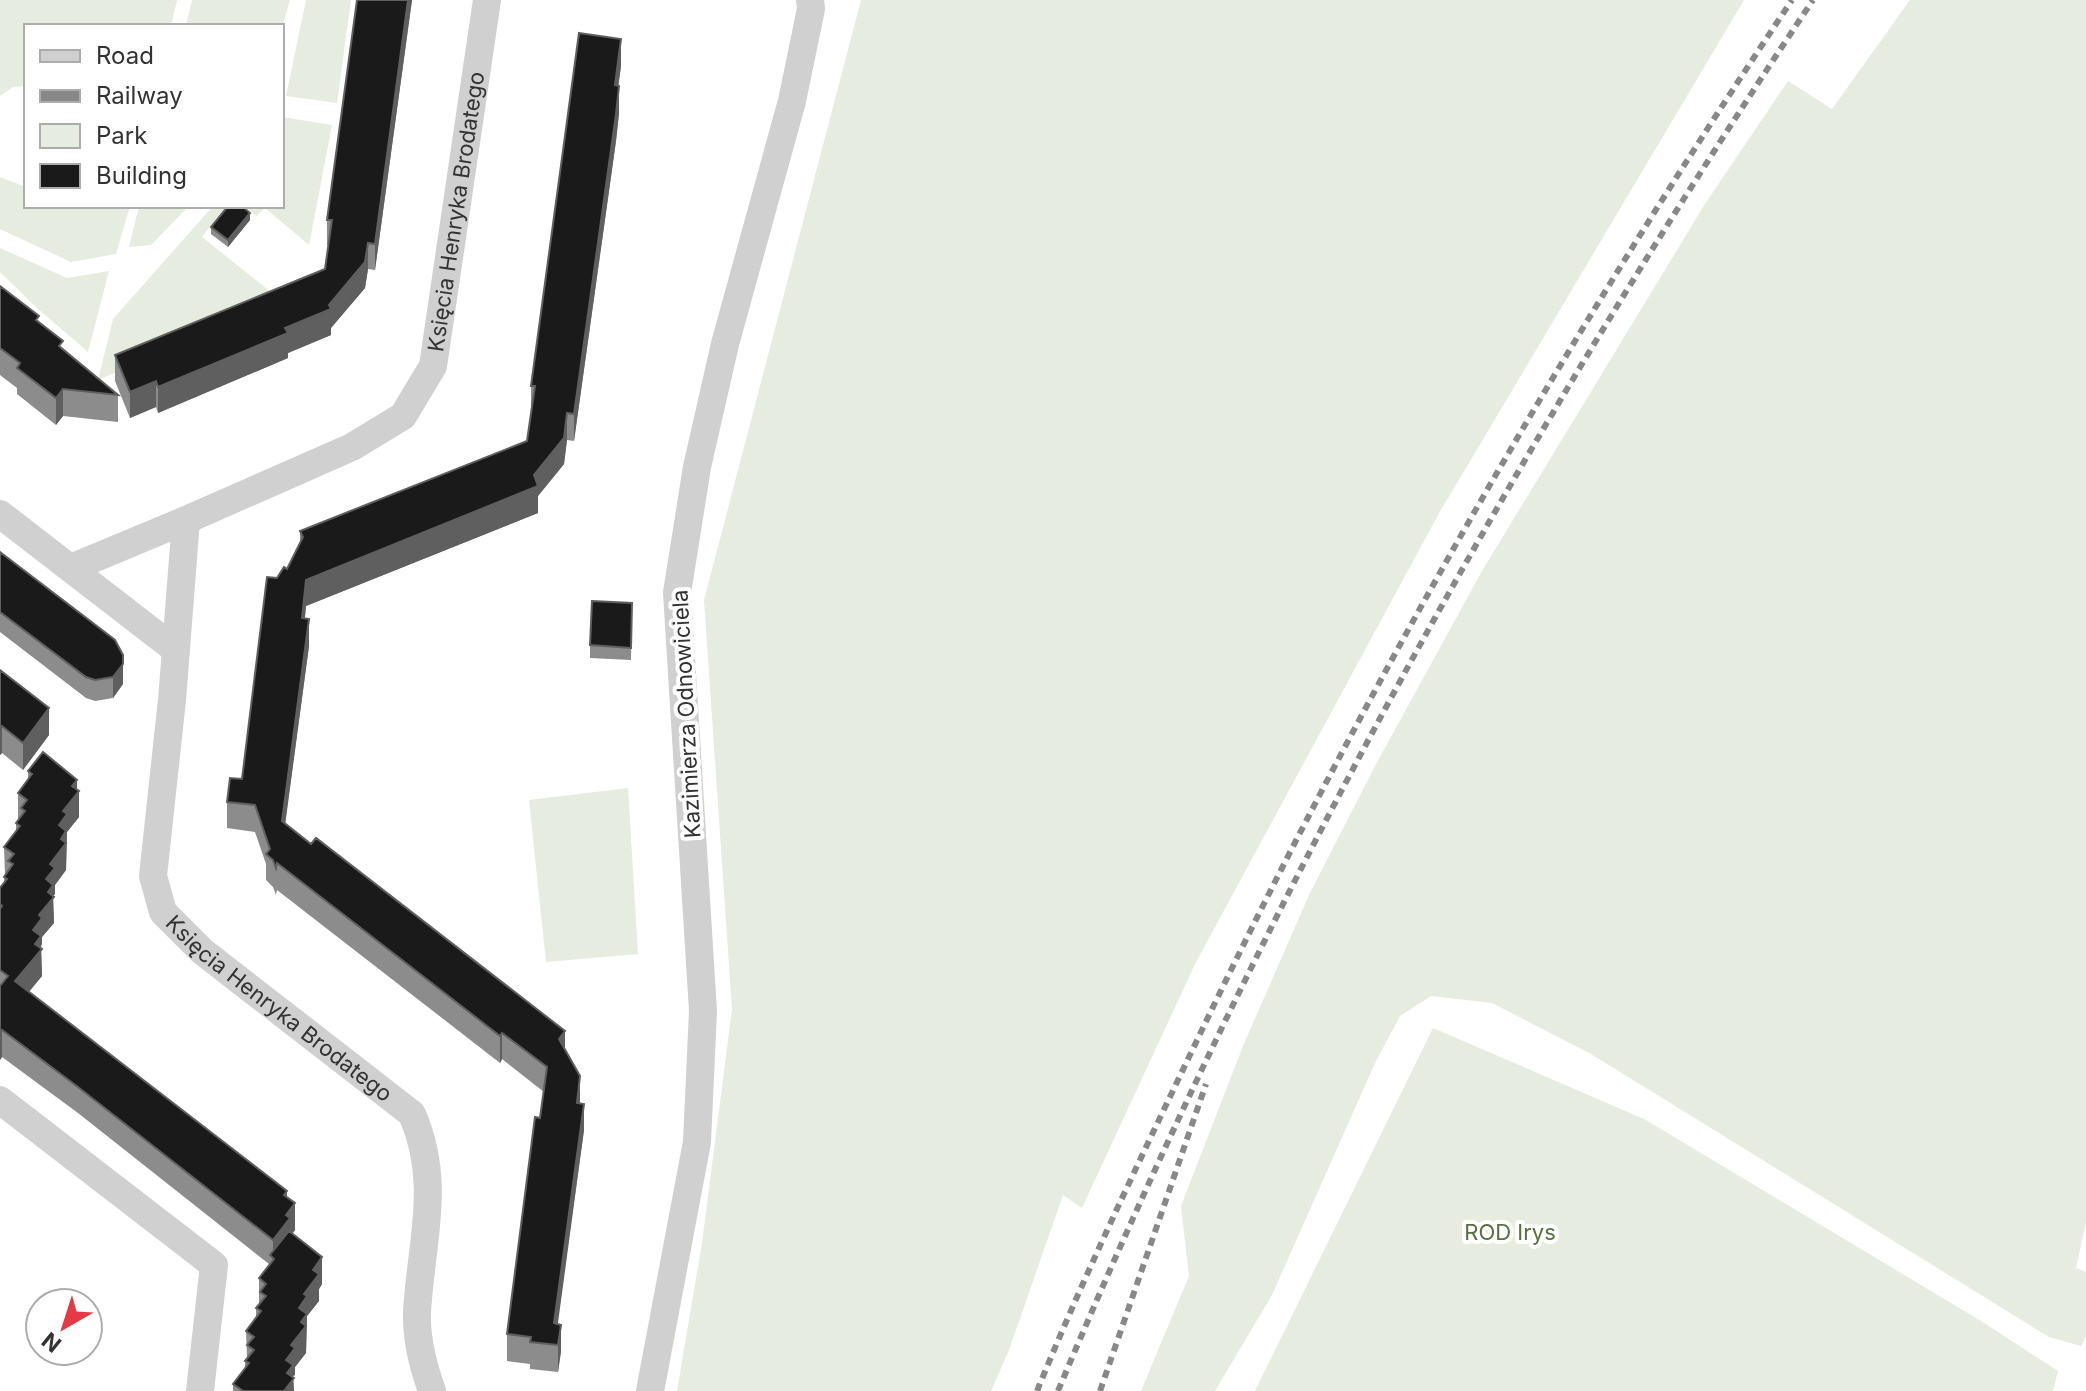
<svg xmlns="http://www.w3.org/2000/svg" width="2086" height="1391" viewBox="0 0 2086 1391" font-family="Inter,sans-serif">
  <rect width="100%" height="100%" fill="#fff"/>
  <path fill="#e6ecdf" d="M 0,0 L 177,0 L 171,26 L 26,26 L 26,86 L 13,87 L 0,96 Z
    M 192,0 L 290,0 L 282,28 L 282,26 L 186,26 Z
    M 306,0 L 351,0 L 337,103 L 286,96 Z
    M 861,0 L 1744,0 L 1438,515 L 1195,964 L 1082,1208 L 1063,1195 L 1009,1350 L 991,1391 L 677,1391 L 702,1243 L 732,1009 L 704,600 Z
    M 1910,0 L 2086,0 L 2086,1222 L 2076,1268 L 2086,1272 L 2086,1336 L 2081,1346 L 2049,1337 L 1591,1054 L 1492,1003 L 1431,996 L 1400,1016 L 1375,1063 L 1272,1295 L 1215,1391 L 1141,1391 L 1189,1276 L 1181,1206 L 1243,1046 L 1309,895 L 1375,766 L 1482,571 L 1705,204 L 1788,81 L 1832,109 Z
    M 282,117 L 332,125 L 309,245 L 265,208 L 256,216 L 244,206 L 282,206 Z
    M 0,177 L 26,187 L 26,206 L 130,206 L 116,254 L 71,262 L 0,229 Z
    M 139,206 L 189,206 L 151,245 L 129,247 Z
    M 213,206 L 226,206 L 202,237 L 282,301 L 98,380 L 113,319 Z
    M 0,248 L 67,278 L 109,271 L 88,352 L 37,308 L 0,272 Z
    M 628,788 L 638,954 L 546,962 L 529,800 Z
    M 1433,1028 L 1644,1119 L 1981,1321 L 2058,1371 L 2053,1391 L 1255,1391 Z"/>
  <g fill="none" stroke-linecap="round" stroke-linejoin="round">
    <g stroke="#d0d0d0" stroke-width="28">
      <path d="M 0,514 L 176,650"/>
      <path id="s1" d="M 186,520 L 172,700 L 153,876 L 163,912 L 202,951 L 412,1114 C 442,1183 421,1241 417,1312 C 416,1339 423,1366 432,1391"/>
      <path id="s2" d="M 71,568 L 186,520 L 352,447 L 403,416 L 433,366 L 487,0"/>
      <path d="M 0,1100 L 214,1265 L 200,1391"/>
      <path d="M 650,1391 L 697,1142 L 703,1011 L 677,593 L 697,467 L 725,344 L 792,101 L 811,9 L 810,0"/>
    </g>
    <path stroke="#888" stroke-width="6" stroke-dasharray="8 6" stroke-linecap="butt" d="M 1037,1391 C 1083,1278 1136,1168 1189,1057 C 1363,691 1566,338 1792,0
      M 1058,1391 C 1262,904 1520,439 1813,0
      M 1100,1391 L 1206,1084"/>
  </g>
  <path fill="#8c8c8c" d="M 357,0 L 412,0 L 375,270 L 368,269 L 365,288 L 331,328 L 331,335 L 288,353 L 288,358 L 158,413 L 156,407 L 130,418 L 115,381 L 115,355 L 325,269 L 329,246 L 327,245 L 327,220 Z
    M 621,66 L 618,86 L 619,113 L 616,141 L 574,441 L 567,440 L 564,464 L 538,496 L 538,513 L 306,606 L 305,618 L 309,646 L 285,823 L 565,1049 L 580,1103 L 584,1130 L 557,1324 L 561,1351 L 558,1372 L 530,1369 L 530,1364 L 507,1361 L 507,1334 L 544,1092 L 502,1059 L 500,1063 L 277,890 L 276,895 L 273,887 L 266,880 L 266,864 L 255,832 L 227,828 L 227,802 L 242,779 L 277,578 L 287,569 L 300,542 L 300,531 L 527,441 L 531,413 L 531,386 Z
    M 250,220 L 228,247 L 211,234 L 211,227 Z
    M 0,286 L 39,322 L 63,349 L 118,395 L 118,422 L 63,416 L 56,425 L 17,394 L 17,388 L 0,375 Z
    M 0,552 L 123,684 L 113,698 L 95,701 L 86,698 L 0,632 Z
    M 632,603 L 631,660 L 590,658 L 590,645 Z
    M 0,670 L 49,735 L 23,770 L 2,753 L 0,755 Z
    M 28,771 L 77,789 L 79,817 L 67,832 L 66,870 L 55,885 L 55,894 L 53,896 L 54,923 L 42,937 L 42,944 L 41,946 L 42,976 L 29,992 L 287,1197 L 295,1230 L 292,1234 L 322,1284 L 319,1289 L 319,1301 L 307,1316 L 306,1353 L 295,1367 L 295,1375 L 293,1376 L 294,1391 L 233,1391 L 233,1384 L 245,1368 L 245,1361 L 247,1358 L 246,1331 L 256,1317 L 256,1308 L 259,1305 L 259,1278 L 269,1264 L 78,1113 L 2,1057 L 0,1060 L 0,888 L 4,884 L 4,877 L 5,874 L 4,847 L 16,832 L 16,823 L 18,820 L 18,793 L 28,779 Z"/>
  <path fill="#5f5f5f" d="M 408,0 L 412,0 L 375,270 L 375,244 Z
    M 621,39 L 621,66 L 615,112 L 615,85 Z
    M 619,86 L 619,113 L 616,141 L 574,441 L 574,414 Z
    M 250,213 L 250,220 L 228,247 L 228,240 Z
    M 368,243 L 368,269 L 365,288 L 331,328 L 331,335 L 288,353 L 288,358 L 158,413 L 158,387 L 285,328 L 329,305 Z
    M 156,381 L 156,407 L 130,418 L 130,392 Z
    M 63,389 L 63,416 L 56,425 L 56,398 Z
    M 567,413 L 567,440 L 564,464 L 538,496 L 538,513 L 306,606 L 302,645 L 302,618 L 306,580 L 534,475 Z
    M 309,619 L 309,646 L 282,848 L 282,821 Z
    M 123,655 L 123,684 L 113,698 L 113,677 Z
    M 49,708 L 49,735 L 23,770 L 23,743 Z
    M 2,726 L 2,753 L 0,755 L 0,728 Z
    M 77,780 L 77,793 L 79,791 L 79,817 L 67,832 L 66,870 L 55,885 L 55,894 L 53,896 L 54,923 L 42,937 L 42,944 L 41,946 L 42,976 L 15,1008 L 15,981 L 39,915 L 46,879 L 63,811 L 72,786 Z
    M 2,1030 L 2,1057 L 0,1060 L 0,1033 Z
    M 565,1031 L 565,1058 L 559,1039 Z
    M 502,1033 L 502,1059 L 500,1063 L 500,1036 Z
    M 580,1076 L 580,1103 L 577,1103 Z
    M 584,1104 L 584,1130 L 555,1345 L 554,1323 Z
    M 287,1191 L 287,1213 L 295,1203 L 295,1230 L 274,1259 L 273,1258 L 273,1240 L 284,1195 Z
    M 322,1257 L 322,1284 L 319,1289 L 319,1301 L 307,1316 L 306,1353 L 295,1367 L 295,1375 L 293,1376 L 294,1391 L 284,1391 L 286,1360 L 291,1345 L 299,1308 L 313,1270 Z
    M 561,1325 L 561,1351 L 558,1372 L 558,1345 Z"/>
  <path fill="#1a1a1a" stroke="#5f5f5f" stroke-width="2" d="M 357,0 L 408,0 L 375,244 L 368,243 L 365,262 L 329,305 L 331,309 L 285,328 L 288,333 L 158,387 L 156,381 L 130,392 L 115,355 L 325,269 L 332,220 L 327,220 Z
    M 579,33 L 621,39 L 615,85 L 619,86 L 616,114 L 574,414 L 567,413 L 564,438 L 534,475 L 538,486 L 306,580 L 302,618 L 309,619 L 282,821 L 311,844 L 316,838 L 565,1031 L 559,1039 L 580,1076 L 577,1103 L 584,1104 L 554,1323 L 561,1325 L 558,1345 L 530,1342 L 531,1337 L 507,1334 L 535,1117 L 540,1118 L 547,1067 L 502,1033 L 500,1036 L 277,863 L 276,868 L 273,860 L 266,854 L 270,849 L 255,805 L 227,802 L 230,778 L 242,779 L 267,577 L 277,578 L 284,567 L 287,569 L 303,537 L 300,531 L 527,441 L 535,386 L 531,386 Z
    M 228,206 L 242,206 L 250,213 L 228,240 L 211,227 Z
    M 0,286 L 39,316 L 36,320 L 63,341 L 59,346 L 118,395 L 63,389 L 56,398 L 17,368 L 20,363 L 0,348 Z
    M 0,552 L 115,640 L 123,655 L 123,664 L 113,677 L 95,680 L 86,677 L 0,612 Z
    M 592,601 L 632,603 L 631,648 L 590,645 Z
    M 0,670 L 49,708 L 23,743 L 2,726 L 0,728 Z
    M 43,752 L 77,780 L 72,786 L 79,791 L 63,811 L 67,814 L 59,825 L 66,831 L 61,839 L 66,843 L 50,864 L 55,868 L 46,879 L 53,885 L 48,892 L 54,897 L 39,915 L 42,918 L 33,930 L 41,936 L 35,944 L 42,949 L 15,981 L 287,1191 L 284,1195 L 295,1203 L 286,1215 L 290,1218 L 273,1240 L 78,1087 L 2,1030 L 0,1033 L 0,986 L 8,976 L 0,970 L 0,909 L 2,906 L 0,904 L 0,888 L 7,879 L 4,877 L 13,864 L 8,861 L 14,854 L 4,847 L 20,826 L 16,823 L 25,811 L 21,808 L 27,800 L 18,793 L 32,774 L 28,771 Z
    M 289,1231 L 322,1257 L 313,1270 L 319,1274 L 304,1294 L 307,1296 L 299,1308 L 307,1314 L 301,1322 L 306,1326 L 291,1345 L 295,1348 L 286,1360 L 293,1365 L 287,1373 L 294,1378 L 284,1391 L 243,1391 L 233,1384 L 249,1363 L 245,1361 L 254,1350 L 247,1345 L 254,1337 L 246,1331 L 261,1311 L 256,1308 L 266,1296 L 260,1292 L 266,1284 L 259,1278 L 274,1259 L 270,1255 Z"/>
  <g text-anchor="middle" dominant-baseline="central" stroke-width="8" stroke-linejoin="round" paint-order="stroke">
    <g font-size="22" fill="#333" stroke="#fff">
      <text stroke="none"><textPath href="#s2" startOffset="580">Księcia Henryka Brodatego</textPath></text>
      <text transform="translate(686 714) rotate(-93)">Kazimierza Odnowiciela</text>
      <text stroke="none"><textPath href="#s1" startOffset="546">Księcia Henryka Brodatego</textPath></text>
    </g>
    <g font-size="22" fill="#56703f" stroke="#fff">
      <text x="1510" y="1232">ROD Irys</text>
    </g>
  </g>
  <rect x="24" y="24" width="260" height="184" fill="#ffffff" stroke="#adadad" stroke-width="2"/>
  <rect x="40" y="50" width="40" height="12" fill="#d0d0d0" stroke="#adadad" stroke-width="2"/>
  <text x="96" y="64" font-size="24" fill="#333333">Road</text>
  <rect x="40" y="90" width="40" height="12" fill="#888888" stroke="#adadad" stroke-width="2"/>
  <text x="96" y="104" font-size="24" fill="#333333">Railway</text>
  <rect x="40" y="124" width="40" height="24" fill="#e6ecdf" stroke="#adadad" stroke-width="2"/>
  <text x="96" y="144" font-size="24" fill="#333333">Park</text>
  <rect x="40" y="164" width="40" height="24" fill="#1a1a1a" stroke="#adadad" stroke-width="2"/>
  <text x="96" y="184" font-size="24" fill="#333333">Building</text>
  <g transform="translate(64 1327) rotate(219)"><circle r="38" fill="#ffffff" stroke="#adadad" stroke-width="2"/>
  <path d="M0-6L14 30L0 20L-14 30Z" fill="#e63946"/>
  <text y="-12" font-size="22" font-weight="bold" text-anchor="middle" fill="#333333">N</text>
  </g>
</svg>
